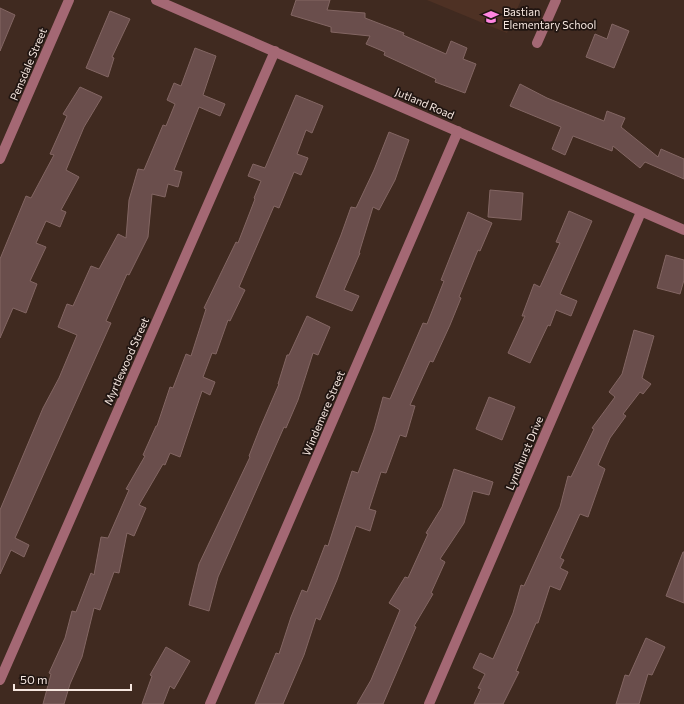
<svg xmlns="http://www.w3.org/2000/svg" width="684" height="704" viewBox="0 0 684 704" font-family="Commissioner,sans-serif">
  <rect width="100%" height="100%" fill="#402a20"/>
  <path fill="#4e3124" d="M 427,0 L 521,0 L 507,33 Z"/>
  <path fill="#6a4e4c" stroke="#836663" d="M 296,0 L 330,0 L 327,10 L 365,13 L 365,18 L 404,33 L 403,35 L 446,54 L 451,41 L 467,48 L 463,59 L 476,64 L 465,93 L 435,82 L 436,79 L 384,55 L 385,52 L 366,44 L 370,36 L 331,32 L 331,27 L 291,15 Z
    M 0,8 L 15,15 L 0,51 Z
    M 110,11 L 130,19 L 112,57 L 114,58 L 108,77 L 86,68 Z
    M 612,24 L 629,31 L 614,68 L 586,57 L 595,34 L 607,39 Z
    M 195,48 L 216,56 L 203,95 L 225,104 L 220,116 L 199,107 L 174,170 L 182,172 L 178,187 L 168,184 L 165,197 L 152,194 L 148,237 L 129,275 L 127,274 L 106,321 L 111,323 L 15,538 L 29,545 L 24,557 L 11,550 L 0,574 L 0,510 L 43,408 L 59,378 L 77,335 L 58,327 L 67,304 L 73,306 L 91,266 L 99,269 L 118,234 L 126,238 L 129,200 L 138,169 L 144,170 L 163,125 L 166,126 L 175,104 L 167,100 L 174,83 L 181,86 Z
    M 520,84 L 547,98 L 604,121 L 607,111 L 625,118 L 621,127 L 658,157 L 661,149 L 684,159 L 684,179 L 645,162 L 640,168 L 613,146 L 612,151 L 573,136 L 565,155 L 552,149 L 561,127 L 510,106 Z
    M 80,87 L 102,97 L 84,127 L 66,170 L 79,177 L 61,210 L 66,212 L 60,227 L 46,221 L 36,243 L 46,247 L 30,281 L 37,284 L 26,313 L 13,308 L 0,338 L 0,259 L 26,196 L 31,198 L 54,155 L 50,154 L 67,116 L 63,114 Z
    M 296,95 L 323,106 L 312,133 L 306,130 L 297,154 L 308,158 L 301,175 L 294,172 L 279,208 L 274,206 L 239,287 L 245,290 L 230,321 L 228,320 L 216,354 L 212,353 L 203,377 L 215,382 L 210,395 L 202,391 L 180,457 L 170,453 L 165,465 L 163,464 L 139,505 L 146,508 L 134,536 L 127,533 L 119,573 L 114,572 L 100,610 L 94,608 L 82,657 L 70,684 L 64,704 L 43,704 L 51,674 L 49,673 L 65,638 L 72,611 L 76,612 L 91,573 L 94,575 L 101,537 L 108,538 L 129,490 L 126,489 L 145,456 L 143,455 L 156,426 L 157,426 L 170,387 L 173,388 L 186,354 L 191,356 L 206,309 L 204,308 L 236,242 L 238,243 L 255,199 L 254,198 L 261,181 L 248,176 L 253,164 L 265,168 Z
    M 389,132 L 409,140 L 395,180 L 379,210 L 373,207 L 359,253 L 360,253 L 344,290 L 359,296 L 352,311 L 316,297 L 341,235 L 351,207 L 356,208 L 374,170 Z
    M 490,190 L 523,193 L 521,220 L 488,217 Z
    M 569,211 L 592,221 L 560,294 L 577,301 L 571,316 L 556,310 L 550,326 L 548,325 L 530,363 L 508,353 L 525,316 L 522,316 L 534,284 L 540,287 L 560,243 L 556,242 Z
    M 468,212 L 492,223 L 480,251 L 478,250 L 459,297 L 461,298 L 450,325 L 433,362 L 430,361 L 410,405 L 415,406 L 406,437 L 400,435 L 386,473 L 381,472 L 369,509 L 376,511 L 370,531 L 356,526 L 337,580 L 320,620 L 316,618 L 304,655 L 283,704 L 255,704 L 276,653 L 279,654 L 291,617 L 302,590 L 307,592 L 325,545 L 328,546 L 352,471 L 358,473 L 374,430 L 383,397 L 390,399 L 423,323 L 427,324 L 444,281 L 441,280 Z
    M 666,255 L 684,260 L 684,280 L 680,294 L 657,288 Z
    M 307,316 L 330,327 L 318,355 L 313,353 L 298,400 L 286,428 L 284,427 L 218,577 L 209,611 L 189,605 L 199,564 L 250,457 L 249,456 L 260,428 L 279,384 L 278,384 L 287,355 L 289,355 Z
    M 634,330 L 654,336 L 642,378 L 651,384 L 643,394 L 640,392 L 623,414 L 626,416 L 610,438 L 598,465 L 605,469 L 588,517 L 580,514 L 560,558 L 564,560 L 560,568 L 568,572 L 560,590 L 550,586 L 538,623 L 536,623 L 516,671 L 519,672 L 503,704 L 474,704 L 481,689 L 478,688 L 485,674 L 473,668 L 480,653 L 493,659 L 513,613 L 521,585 L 524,586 L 560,507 L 568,476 L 571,477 L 594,429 L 592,428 L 615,397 L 609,392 L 622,374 Z
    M 489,397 L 515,407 L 502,440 L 476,429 Z
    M 454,469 L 493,482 L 489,495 L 473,491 L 464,523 L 440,559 L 445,562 L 431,593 L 433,594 L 414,626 L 416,627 L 383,704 L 357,704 L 371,680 L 400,610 L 389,603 L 405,577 L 408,578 L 428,534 L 426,533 L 442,507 Z
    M 683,552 L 684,552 L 684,603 L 666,596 Z
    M 646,638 L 665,647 L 652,675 L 648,674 L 639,704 L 616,704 L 625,675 L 629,676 Z
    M 166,647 L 190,661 L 174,689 L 170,686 L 163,704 L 142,704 L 152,676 L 150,675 Z"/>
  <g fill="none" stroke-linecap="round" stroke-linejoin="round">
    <path stroke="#a46874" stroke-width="10" d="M 156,0 L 684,230
      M 537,43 L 556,0
      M 0,159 L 69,0
      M 0,680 L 275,51
      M 210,704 L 458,131
      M 429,704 L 641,212"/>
  </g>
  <defs>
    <g id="school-bare" transform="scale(1.2)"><path d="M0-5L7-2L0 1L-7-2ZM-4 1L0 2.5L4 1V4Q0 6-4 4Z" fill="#fe85e0" stroke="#201511" stroke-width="2.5" paint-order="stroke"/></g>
  </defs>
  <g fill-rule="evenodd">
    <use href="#school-bare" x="491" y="17"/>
  </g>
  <g text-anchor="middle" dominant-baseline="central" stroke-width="3.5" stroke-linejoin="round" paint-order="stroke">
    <g font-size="11" fill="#f5e6df" stroke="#201511" text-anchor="start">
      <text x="503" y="11">Bastian<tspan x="503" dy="13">Elementary School</tspan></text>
    </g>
    <g font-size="11" fill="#f5e6df" stroke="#201511">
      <text transform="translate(28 64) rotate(-67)">Pensdale Street</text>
      <text transform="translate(425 103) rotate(23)">Jutland Road</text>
      <text transform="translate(126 361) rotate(-66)">Myrtlewood Street</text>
      <text transform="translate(323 413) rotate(-67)">Windemere Street</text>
      <text transform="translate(524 453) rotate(-67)">Lyndhurst Drive</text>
    </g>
  </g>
  <path d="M14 684v6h117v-6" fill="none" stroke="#f5e6df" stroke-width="2"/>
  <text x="20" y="684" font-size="12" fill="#f5e6df" stroke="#201511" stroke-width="3" paint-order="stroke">50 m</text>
</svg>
